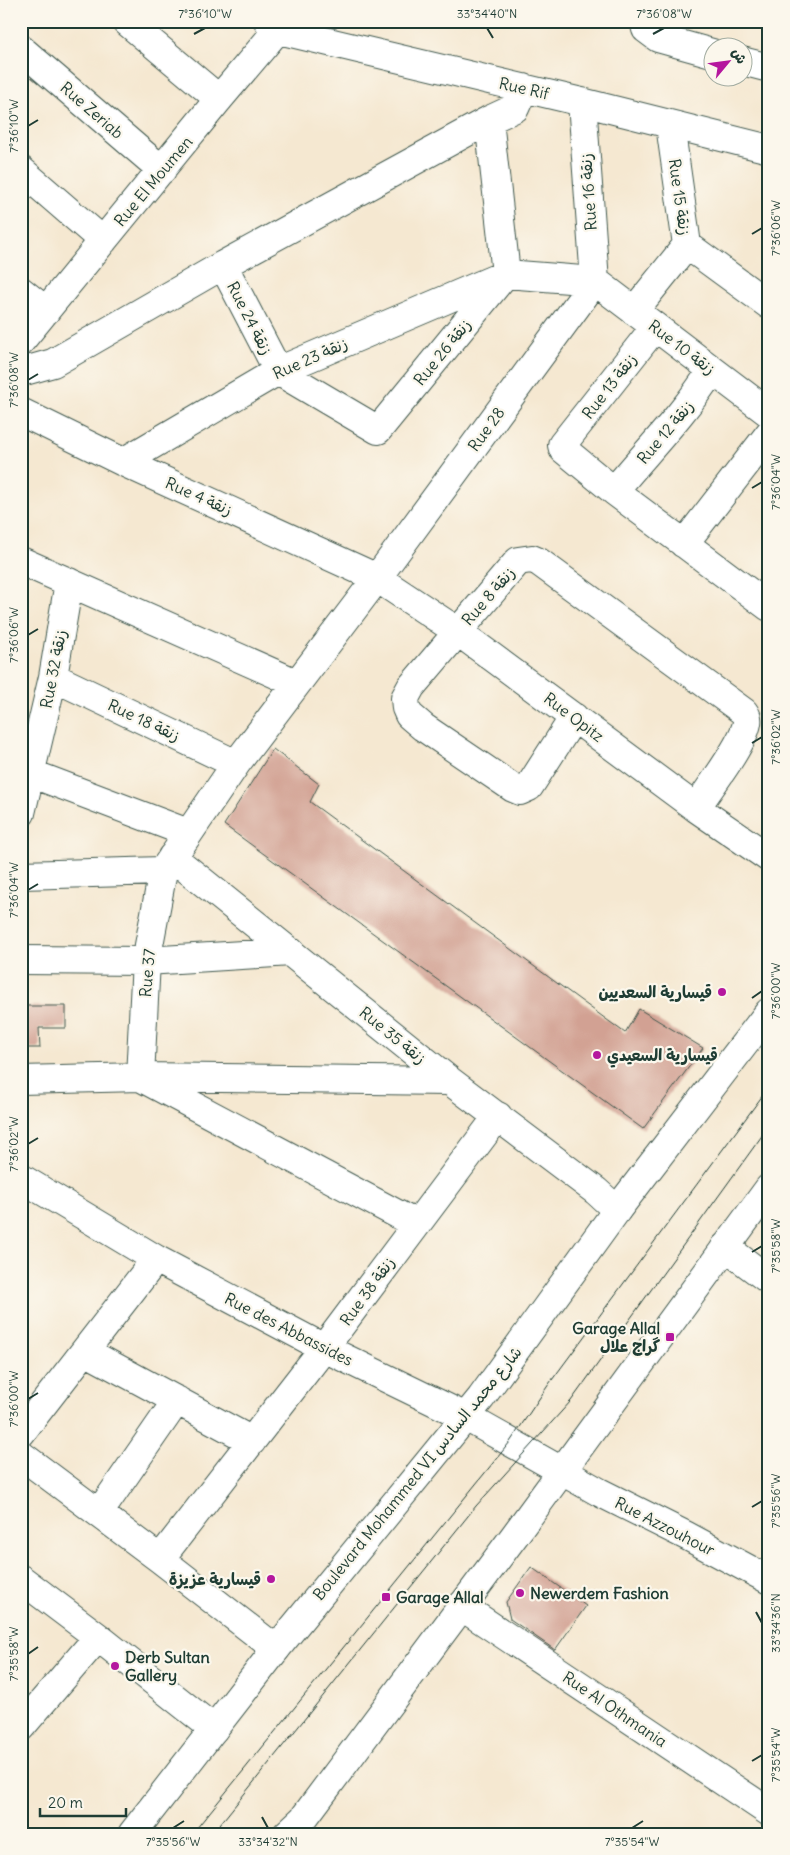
<svg xmlns="http://www.w3.org/2000/svg" width="790" height="1855" viewBox="0 0 790 1855" font-family="Delius,'Playpen Sans Arabic',sans-serif">
  <rect width="100%" height="100%" fill="#fbf7ec"/>
  <filter id="ink" filterUnits="userSpaceOnUse"><feTurbulence type="fractalNoise" baseFrequency=".02" numOctaves="2"/><feDisplacementMap in="SourceGraphic" scale="10" xChannelSelector="R" yChannelSelector="G"/><feConvolveMatrix kernelMatrix="1 2 1 2 8 2 1 2 1" color-interpolation-filters="sRGB"/></filter>
  <filter id="wash" filterUnits="userSpaceOnUse"><feTurbulence type="fractalNoise" baseFrequency=".0096" numOctaves="4" result="noise"/><feDisplacementMap in="SourceGraphic" scale="20" xChannelSelector="R" yChannelSelector="G"/><feGaussianBlur stdDeviation="1.12" result="paint"/><feColorMatrix in="noise" values="0 0 0 0 0 0 0 0 0 0 0 0 0 0 0 0 0 1.4 0 .05"/><feComposite in="paint" operator="in"/></filter>
  <g filter="url(#wash)">
    <rect width="100%" height="100%" fill="#f5e8d1"/>
    <g id="blocks">
      <path fill="#d2a193" d="M 273,749 L 319,784 L 310,802 L 625,1033 L 639,1009 L 703,1048 L 643,1129 L 224,825 Z
        M 21,1006 L 66,1006 L 66,1028 L 39,1028 L 40,1048 L 21,1048 Z
        M 531,1567 L 586,1606 L 555,1650 L 510,1619 L 506,1602 Z"/>
    </g>
  </g>
  <g filter="url(#ink)">
    <use href="#blocks" fill-opacity="0" stroke="#3f574c" stroke-width="1"/>
    <g fill="none" stroke-linecap="round" stroke-linejoin="round">
      <g stroke="#3f574c" stroke-width="30">
        <path id="minor" d="M 126,21 L 219,99
          M 268,21 L 278,30 L 582,102 L 769,149
          M 644,21 L 646,29 L 658,38 L 712,53
          M 21,49 L 162,170
          M 742,61 L 769,68
          M 582,102 L 595,281
          M 489,120 L 506,274
          M 21,170 L 103,241
          M 687,245 L 769,305
          M 223,265 L 278,371
          M 595,281 L 769,413
          M 21,291 L 46,311
          M 634,311 L 687,245 L 670,125
          M 655,327 L 562,445 L 563,449 L 614,491 L 769,607
          M 21,341 L 219,99 L 285,21
          M 278,371 L 378,430 L 503,277
          M 21,372 L 53,363 L 223,265 L 489,120 L 515,108 L 524,88
          M 21,412 L 123,462 L 377,578 L 457,631 L 696,808 L 769,858
          M 123,462 L 278,371 L 506,274 L 595,281
          M 614,491 C 647,451 684,414 712,370
          M 684,544 L 769,434
          M 21,561 L 296,683
          M 53,677 L 236,764
          M 574,717 L 529,787 L 520,791 L 513,788 L 423,727 L 409,715 L 406,708 L 405,698 L 411,687 L 518,561 L 532,559 L 539,562 L 744,712 C 747,716 748,719 747,723 C 743,745 709,788 696,808
          M 30,773 L 188,833
          M 21,813 L 53,677 L 69,582
          M 172,857 L 450,1081 L 596,1191 L 617,1210
          M 21,875 L 163,871
          M 21,960 L 146,961 L 291,952
          M 21,1080 L 140,1077 L 450,1081
          M 21,1178 L 156,1259 L 324,1348 L 466,1417 L 599,1492 L 687,1536 L 769,1580
          M 416,1224 L 140,1077 L 146,961 L 163,871 L 236,764 L 377,578 L 595,281
          M 725,1247 L 769,1280
          M 85,1351 L 252,1441
          M 21,1433 L 156,1259
          M 21,1455 L 160,1559 L 276,1649
          M 99,1513 L 177,1400
          M 160,1559 L 324,1348 L 498,1116
          M 21,1579 L 98,1637 L 214,1729
          M 461,1606 L 769,1812
          M 21,1727 L 98,1637"/>
      </g>
      <g stroke="#3f574c" stroke-width="30">
        <path id="major" d="M 132,1834 L 276,1649 L 481,1398 L 617,1210 L 769,1012
          M 287,1834 L 303,1819 L 515,1535 L 769,1188"/>
      </g>
      <use href="#minor" stroke="#fff" stroke-width="28"/>
      <use href="#major" stroke="#fff" stroke-width="28"/>
      <path stroke="#1f3d34" stroke-width="1" d="M 192,1834 L 510,1442 L 549,1384 L 769,1087
        M 212,1834 L 476,1506 L 571,1401 L 769,1126"/>
    </g>
  </g>
  <path fill="none" stroke="#1f3d34" stroke-width="2" d="M 487,28 L 493,38M 194,34 L 205,28M 653,34 L 664,28M 28,126 L 38,120M 752,234 L 762,228M 28,380 L 38,374M 752,488 L 762,482M 28,635 L 38,629M 752,743 L 762,737M 28,890 L 38,884M 752,998 L 762,991M 28,1144 L 38,1138M 752,1252 L 762,1246M 28,1399 L 38,1393M 752,1507 L 762,1501M 756,1612 L 762,1623M 28,1654 L 38,1647M 752,1761 L 762,1755M 262,1817 L 268,1828M 173,1828 L 184,1821M 632,1828 L 643,1821"/>
  <g fill="#b5179e" stroke="#fbf7ec" stroke-width="2">
    <circle cx="722" cy="992" r="5"/>
    <circle cx="597" cy="1055" r="5"/>
    <rect x="665" y="1332" width="10" height="10" rx="2.5"/>
    <circle cx="271" cy="1579" r="5"/>
    <circle cx="520" cy="1593" r="5"/>
    <rect x="381" y="1592" width="10" height="10" rx="2.5"/>
    <circle cx="115" cy="1666" r="5"/>
  </g>
  <g text-anchor="middle" dominant-baseline="central" stroke-width="4.5" stroke-linejoin="round" paint-order="stroke">
    <g font-size="16" fill="#1f3d34" stroke="#fbf7ec">
      <text transform="translate(524 88) rotate(13)">Rue Rif</text>
      <text transform="translate(92 110) rotate(41)">Rue Zeriab</text>
      <text transform="translate(153 181) rotate(-50)">Rue El Moumen</text>
      <text transform="translate(588 192) rotate(-94)">Rue 16 زنقة</text>
      <text transform="translate(680 197) rotate(82)">Rue 15 زنقة</text>
      <text transform="translate(250 318) rotate(63)">Rue 24 زنقة</text>
      <text transform="translate(682 347) rotate(37)">Rue 10 زنقة</text>
      <text transform="translate(442 352) rotate(-51)">Rue 26 زنقة</text>
      <text transform="translate(310 358) rotate(-24)">Rue 23 زنقة</text>
      <text transform="translate(609 386) rotate(-52)">Rue 13 زنقة</text>
      <text transform="translate(486 429) rotate(-54)">Rue 28</text>
      <text transform="translate(665 432) rotate(-50)">Rue 12 زنقة</text>
      <text transform="translate(199 496) rotate(24)">Rue 4 زنقة</text>
      <text transform="translate(488 596) rotate(-49)">Rue 8 زنقة</text>
      <text transform="translate(53 669) rotate(-79)">Rue 32 زنقة</text>
      <text transform="translate(574 717) rotate(37)">Rue Opitz</text>
      <text transform="translate(144 720) rotate(25)">Rue 18 زنقة</text>
      <text transform="translate(147 973) rotate(-85)">Rue 37</text>
      <text transform="translate(393 1035) rotate(39)">Rue 35 زنقة</text>
      <text transform="translate(367 1291) rotate(-54)">Rue 38 زنقة</text>
      <text transform="translate(289 1329) rotate(27)">Rue des Abbassides</text>
      <text transform="translate(417 1473) rotate(-51)">Boulevard Mohammed VI شارع محمد السادس</text>
      <text transform="translate(665 1526) rotate(27)">Rue Azzouhour</text>
      <text transform="translate(615 1709) rotate(34)">Rue Al Othmania</text>
    </g>
    <g font-size="16" font-weight="bold" fill="#1f3d34" stroke="#fbf7ec" text-anchor="start">
      <text x="712" y="992" text-anchor="end">قيسارية السعديين</text>
      <text x="607" y="1055">قيسارية السعيدي</text>
      <text x="660" y="1328" text-anchor="end">Garage Allal<tspan x="660" dy="18">گراج علال</tspan></text>
      <text x="261" y="1579" text-anchor="end">قيسارية عزيزة</text>
      <text x="530" y="1593">Newerdem Fashion</text>
      <text x="396" y="1597">Garage Allal</text>
      <text x="125" y="1657">Derb Sultan<tspan x="125" dy="18">Gallery</tspan></text>
    </g>
  </g>
  <rect width="790" height="1855" fill="none" stroke="#fbf7ec" stroke-width="55"/>
  <g transform="translate(728 62) rotate(61)"><circle r="24" fill="#fbf7ec" stroke="#a3ada2"/>
  <path d="M0-4L9 19L0 12L-9 19Z" fill="#b5179e"/>
  <text y="-8" font-size="14" font-weight="bold" text-anchor="middle" fill="#1f3d34">ش</text>
  </g>
  <path d="M40 1808v8h86v-8" fill="none" stroke="#1f3d34" stroke-width="2.5"/>
  <text x="48" y="1808" font-size="15" fill="#1f3d34" stroke="#fbf7ec" stroke-width="4" paint-order="stroke">20 m</text>
  <rect x="28" y="28" width="734" height="1800" fill="none" stroke="#1f3d34" stroke-width="2"/>
  <g font-size="12" text-anchor="middle" fill="#1f3d34">
    <text x="205" y="18">7°36'10"W</text>
    <text x="487" y="18">33°34'40"N</text>
    <text x="664" y="18">7°36'08"W</text>
    <text transform="translate(14 126) rotate(-90)" y="4">7°36'10"W</text>
    <text transform="translate(776 228) rotate(-90)" y="4">7°36'06"W</text>
    <text transform="translate(14 380) rotate(-90)" y="4">7°36'08"W</text>
    <text transform="translate(776 482) rotate(-90)" y="4">7°36'04"W</text>
    <text transform="translate(14 635) rotate(-90)" y="4">7°36'06"W</text>
    <text transform="translate(776 737) rotate(-90)" y="4">7°36'02"W</text>
    <text transform="translate(14 890) rotate(-90)" y="4">7°36'04"W</text>
    <text transform="translate(776 991) rotate(-90)" y="4">7°36'00"W</text>
    <text transform="translate(14 1144) rotate(-90)" y="4">7°36'02"W</text>
    <text transform="translate(776 1246) rotate(-90)" y="4">7°35'58"W</text>
    <text transform="translate(14 1399) rotate(-90)" y="4">7°36'00"W</text>
    <text transform="translate(776 1501) rotate(-90)" y="4">7°35'56"W</text>
    <text transform="translate(776 1623) rotate(-90)" y="4">33°34'36"N</text>
    <text transform="translate(14 1654) rotate(-90)" y="4">7°35'58"W</text>
    <text transform="translate(776 1755) rotate(-90)" y="4">7°35'54"W</text>
    <text x="173" y="1846">7°35'56"W</text>
    <text x="268" y="1846">33°34'32"N</text>
    <text x="632" y="1846">7°35'54"W</text>
  </g>
</svg>
